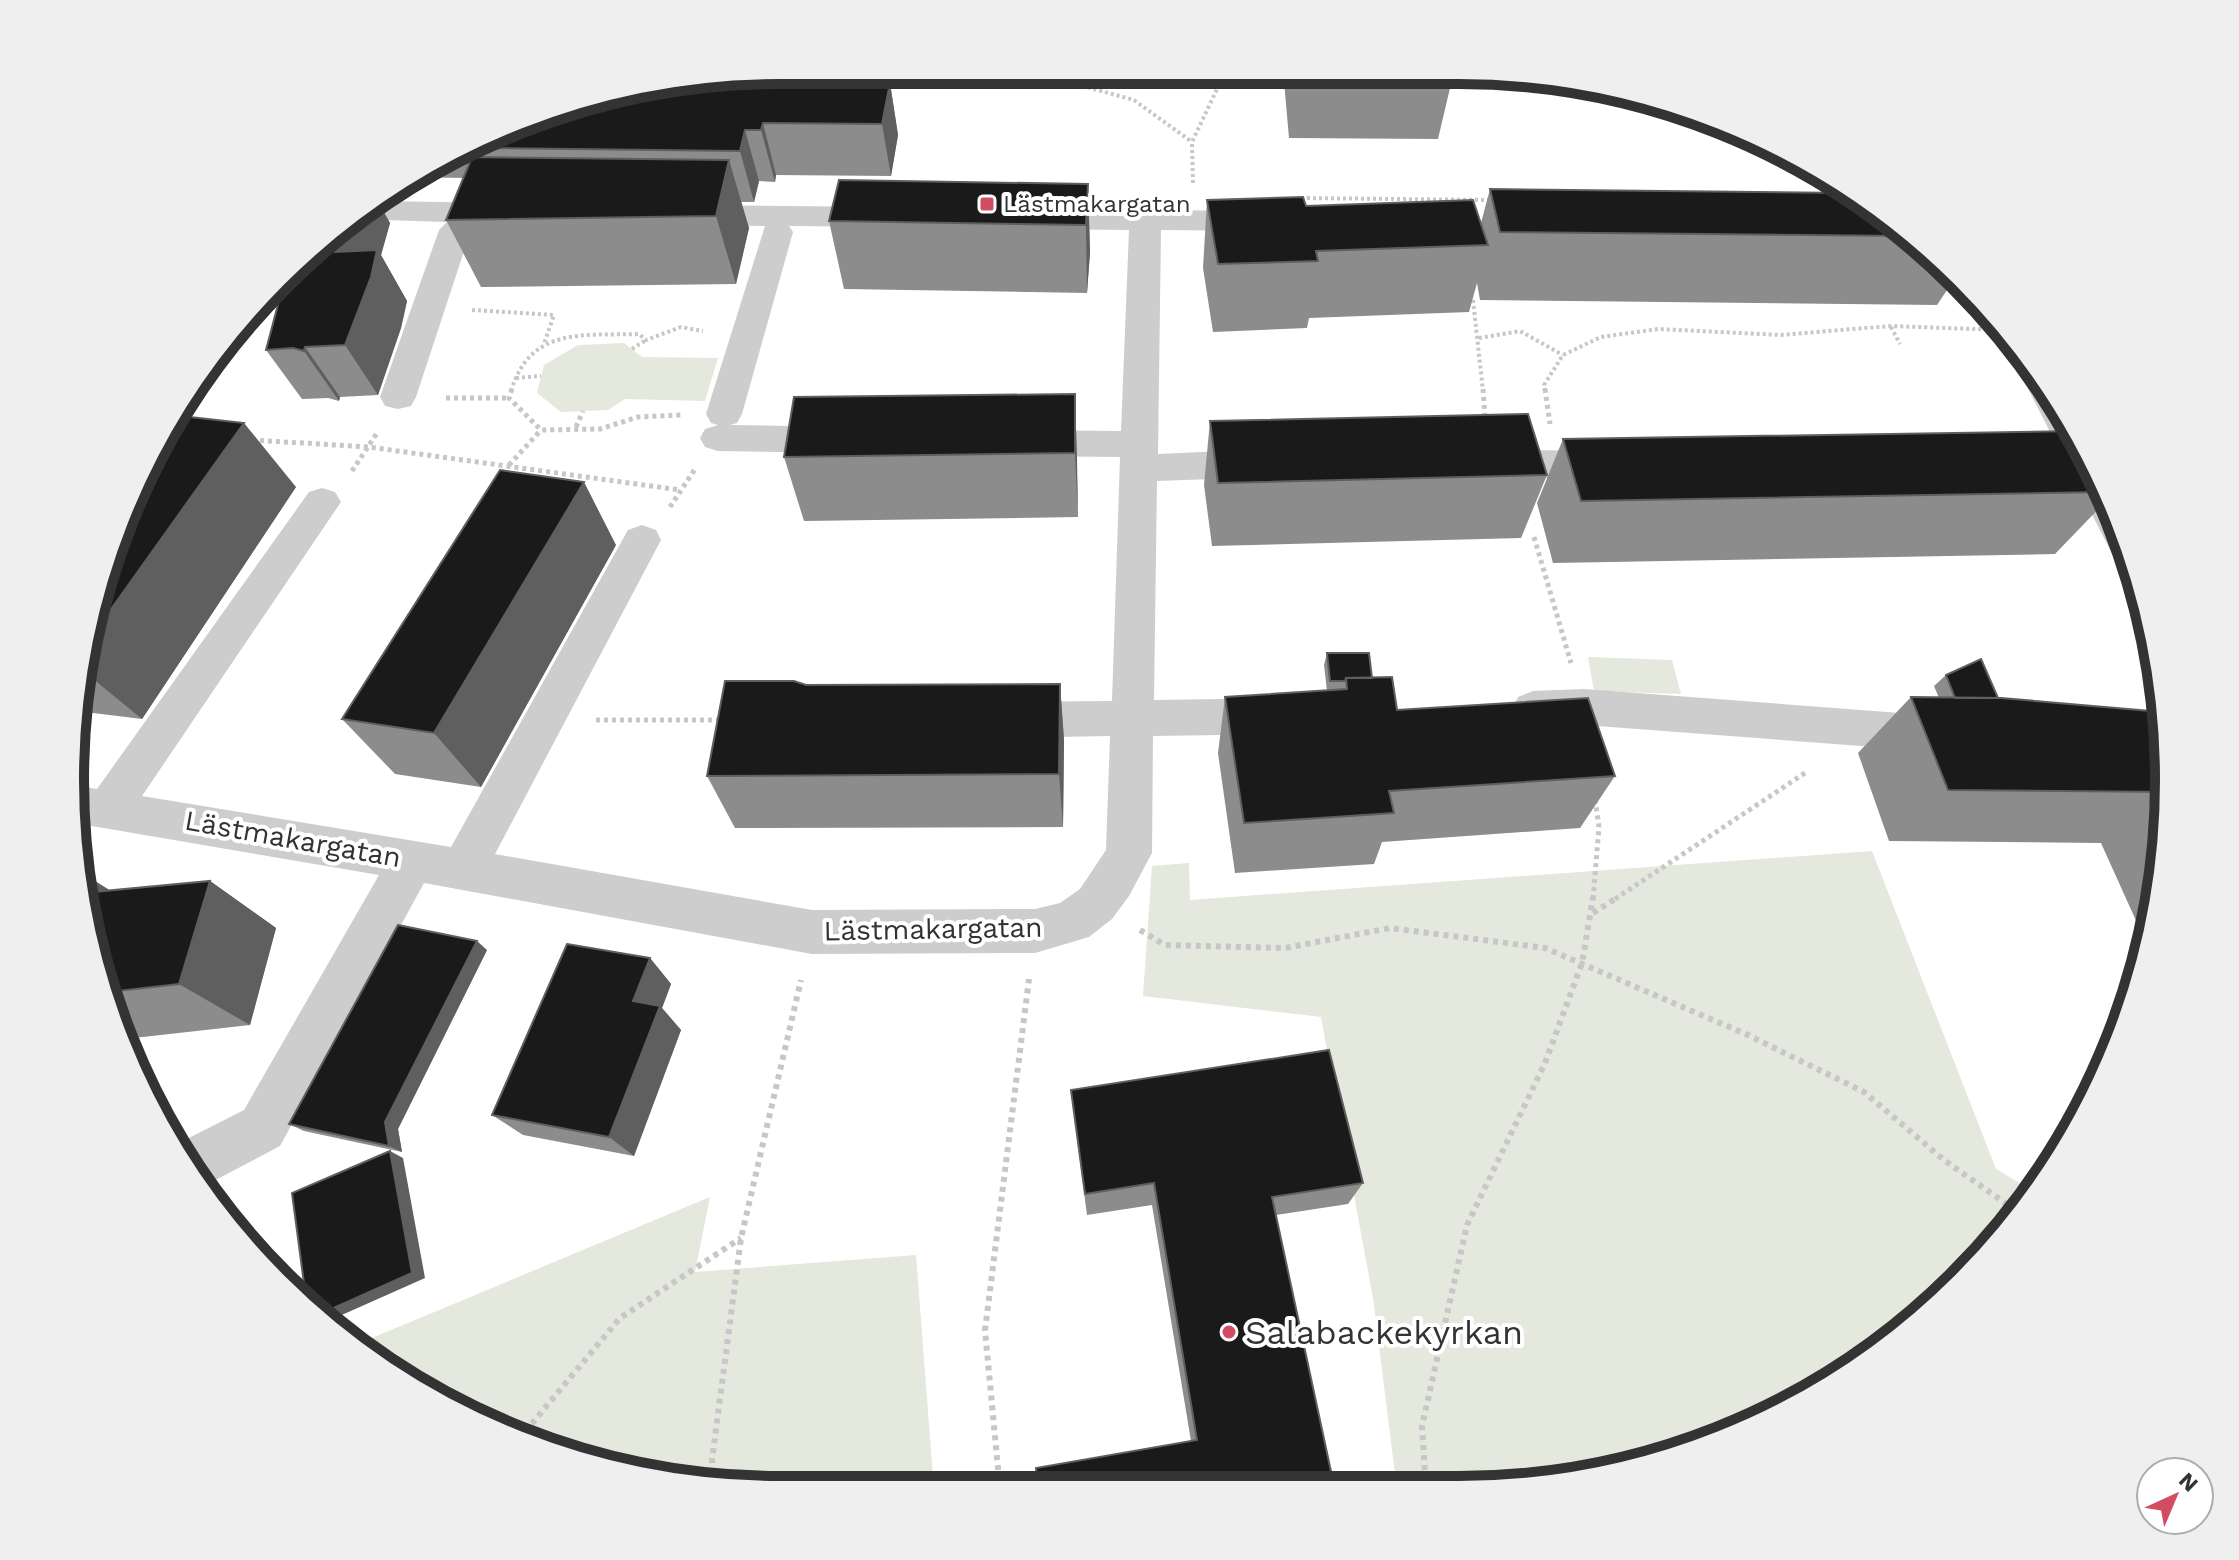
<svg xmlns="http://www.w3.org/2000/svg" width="2239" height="1560" viewBox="0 0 2239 1560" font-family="'Work Sans',sans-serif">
  <rect width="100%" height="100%" fill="#fff"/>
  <path fill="#e4e8dd" d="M 624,343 L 642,357 L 718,358 L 705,401 L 625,399 L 608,410 L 561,412 L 537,393 L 544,365 L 578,345 Z
    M 1588,657 L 1672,660 L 1681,694 L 1594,691 Z
    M 1872,851 L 1996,1169 L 2035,1192 L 1961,1282 L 1773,1417 L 1597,1476 L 1459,1490 L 1397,1490 L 1373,1298 L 1321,1017 L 1143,996 L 1152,866 L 1189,863 L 1190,900 Z
    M 710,1197 L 695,1272 L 916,1255 L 934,1490 L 780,1490 L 641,1476 L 508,1436 L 385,1370 L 355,1345 Z"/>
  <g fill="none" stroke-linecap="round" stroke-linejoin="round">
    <path stroke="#c7c7c7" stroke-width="4" stroke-dasharray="3 3" stroke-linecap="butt" d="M 1024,70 L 1134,100 L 1192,142
      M 803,86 L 812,70
      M 1193,183 L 1192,142 L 1226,70
      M 1301,198 L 1491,200
      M 1473,300 L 1483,391
      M 472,310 L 554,315 L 544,344
      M 1891,327 L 1900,344
      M 1479,338 L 1520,331 L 1563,355
      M 632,349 L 646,340
      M 516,378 L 541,376
      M 511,391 C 531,326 583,336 639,334 L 646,340 L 681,327 L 703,331
      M 1545,391 L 1544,385 L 1563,355 L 1601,337 L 1658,329 L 1781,335 L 1890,326 L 2003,330"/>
    <path stroke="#c7c7c7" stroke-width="5" stroke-dasharray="4 4" stroke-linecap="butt" d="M 512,389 L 509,398 L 541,430 L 600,429 L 638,417 L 681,415
      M 1483,389 L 1485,418
      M 1545,389 L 1550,424
      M 446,398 L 509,398
      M 576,427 L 583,411
      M 252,440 L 369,447 L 680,490
      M 509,465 L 541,430
      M 352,471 L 377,433
      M 670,507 L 695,469
      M 1534,537 L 1571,663
      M 596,720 L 722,720
      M 1593,899 L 1599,827 L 1595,799
      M 1615,899 L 1808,771"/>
    <path stroke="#c7c7c7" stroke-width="6" stroke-dasharray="5 5" stroke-linecap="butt" d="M 1593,913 L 1618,897
      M 1140,930 L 1165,945 L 1285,948 L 1390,928 L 1545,948 L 1748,1035 L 1864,1092 L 1944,1160 L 2018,1212
      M 519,1439 L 620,1318 L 741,1238
      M 714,1483 L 712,1460 L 741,1238 L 801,980
      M 1000,1490 L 985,1330 L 1029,979
      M 1426,1490 L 1422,1426 L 1467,1225 L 1545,1063 L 1582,963 L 1593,897"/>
    <path fill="#cdcdcd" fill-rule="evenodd" d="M 372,201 L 509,203 L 520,206 L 525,213 L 520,220 L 509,223 L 464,222 L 471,230 L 416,397 L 411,406 L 398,409 L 385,406 L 380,397 L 439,230 L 447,222 L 353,219 Z
      M 686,205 L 889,207 L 900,210 L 905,217 L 900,224 L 889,227 L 789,226 L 793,232 L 742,414 L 737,423 L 730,425 L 848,427 L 861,431 L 866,440 L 861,449 L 848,453 L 718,451 L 705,447 L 700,438 L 705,429 L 718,425 L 711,423 L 706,414 L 765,226 L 686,225 L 675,222 L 670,215 L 675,208 Z
      M 1030,209 L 1265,211 L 1276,214 L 1281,221 L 1276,228 L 1265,231 L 1161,230 L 1158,454 L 1267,449 L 1280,453 L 1286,463 L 1280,473 L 1267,477 L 1157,481 L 1154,700 L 1281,698 L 1296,703 L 1302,716 L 1296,729 L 1281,734 L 1153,736 L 1152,853 L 1129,896 L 1112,919 L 1089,937 L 1035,953 L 812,954 L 424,883 L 280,1146 L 208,1184 L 179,1143 L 244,1110 L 379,875 L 80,824 L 79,786 L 97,789 L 309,492 L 322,488 L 335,492 L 341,502 L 142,796 L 451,847 L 628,530 L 642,525 L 656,530 L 661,540 L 495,854 L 812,910 L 1035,909 L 1060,903 L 1080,889 L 1106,850 L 1110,736 L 1001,738 L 986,733 L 980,720 L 986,707 L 1001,702 L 1112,701 L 1120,457 L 1017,456 L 1004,452 L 999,443 L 1004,434 L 1017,430 L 1121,431 L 1129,230 L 1030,229 L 1019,226 L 1014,219 L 1019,212 Z
      M 2029,361 C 2074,415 2110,491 2130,558 L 2112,554 L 2107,544 L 2019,371 Z
      M 1484,443 L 1512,450 L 1613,451 L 1626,455 L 1632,465 L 1626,475 L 1613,479 L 1512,478 L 1471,465 L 1465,456 L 1471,447 Z
      M 1584,689 L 1940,716 L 1955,721 L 1962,734 L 1955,747 L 1940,752 L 1584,725 L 1533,727 L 1518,721 L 1512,709 L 1518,697 L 1533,691 Z"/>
  </g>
  <path fill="#8c8c8c" d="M 786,70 L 782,82 L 890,83 L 898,135 L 891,176 L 776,175 L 775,182 L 759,181 L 754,202 L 741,202 L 749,228 L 736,284 L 481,287 L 446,220 L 464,178 L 413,177 L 596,94 Z
    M 1283,70 L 1453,70 L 1454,71 L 1438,139 L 1289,138 Z
    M 402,182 L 397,198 L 376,199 L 390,223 L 381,255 L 407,301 L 401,328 L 378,395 L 340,397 L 339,401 L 328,398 L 302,399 L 266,350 L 281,292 L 269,292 L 386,189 Z
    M 1088,184 L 1090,252 L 1087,293 L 844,289 L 829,221 Z
    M 1490,189 L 1850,193 L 1957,275 L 1937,305 L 1480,300 L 1477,283 L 1469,312 L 1309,318 L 1307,328 L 1213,332 L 1203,268 L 1207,200 L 1306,206 L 1481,223 Z
    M 1075,394 L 1078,517 L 804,521 L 784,457 Z
    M 1210,421 L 1547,475 L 1521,538 L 1212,546 L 1204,485 Z
    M 2074,431 L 2109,498 L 2055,554 L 1553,563 L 1537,503 L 1563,439 Z
    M 296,487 L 142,719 L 77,711 L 76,688 L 124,508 Z
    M 616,545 L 481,787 L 395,774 L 342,719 Z
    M 1327,653 L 1372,678 L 1397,710 L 1615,776 L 1580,828 L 1382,842 L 1374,864 L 1235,873 L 1218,753 L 1225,697 L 1327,691 L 1324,665 Z
    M 1946,675 L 1998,698 L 2169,780 L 2155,919 L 2147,945 L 2101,843 L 1889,841 L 1858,753 L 1911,697 L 1939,698 L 1934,686 Z
    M 1060,684 L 1064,740 L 1063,827 L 735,828 L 707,776 L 806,685 Z
    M 82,873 L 109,890 L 210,881 L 276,928 L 250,1025 L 125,1039 L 84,918 Z
    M 487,950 L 398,1129 L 402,1152 L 304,1131 L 289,1124 Z
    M 650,958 L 671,984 L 662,1008 L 681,1030 L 634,1156 L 523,1135 L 492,1115 Z
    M 1074,1116 L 1363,1183 L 1348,1204 L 1276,1215 L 1335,1490 L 1191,1441 L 1152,1205 L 1087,1215 Z"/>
  <path fill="#5f5f5f" d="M 780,70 L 786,70 L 770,123 L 754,82 L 757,73 Z
    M 890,83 L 898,135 L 891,176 L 882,124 Z
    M 763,123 L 776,175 L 775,182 L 761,130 Z
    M 745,130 L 759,181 L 754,202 L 740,151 Z
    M 729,160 L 749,228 L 736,284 L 716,216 Z
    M 402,182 L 397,198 L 391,187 Z
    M 1088,184 L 1090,252 L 1087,293 L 1086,225 Z
    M 376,198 L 390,223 L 381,255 L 407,301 L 401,328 L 378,395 L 345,345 L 335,252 L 343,227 Z
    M 305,347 L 340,397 L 339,401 L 304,351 Z
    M 1075,394 L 1077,459 L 1078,517 L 1075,453 Z
    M 244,423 L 296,487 L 142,719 L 81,669 L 89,640 Z
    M 584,482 L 616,545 L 481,787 L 434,733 Z
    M 1060,684 L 1064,740 L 1063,827 L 1059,774 Z
    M 82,873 L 119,896 L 84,918 Z
    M 210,881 L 276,928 L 250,1025 L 179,984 Z
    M 477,941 L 487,950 L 398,1129 L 402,1152 L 389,1146 L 385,1122 Z
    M 650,958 L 671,984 L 662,1008 L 681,1030 L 634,1156 L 609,1137 L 633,1001 Z
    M 390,1151 L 403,1158 L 425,1278 L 326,1322 L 318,1315 Z"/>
  <path fill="#1a1a1a" stroke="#5f5f5f" stroke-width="2" d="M 1360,70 L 1453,70 L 1454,71 Z
    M 757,73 L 754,82 L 890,83 L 882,124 L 763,123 L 761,130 L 745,130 L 740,151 L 490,148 L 493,141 L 596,94 Z
    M 472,157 L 729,160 L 716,216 L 446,220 Z
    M 839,180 L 1088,184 L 1086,225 L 829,221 Z
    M 1490,189 L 1850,193 L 1907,236 L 1500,232 Z
    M 1303,197 L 1306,206 L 1473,200 L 1488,245 L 1316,251 L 1318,261 L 1218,264 L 1207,200 Z
    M 343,227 L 335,252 L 377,250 L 371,277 L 345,345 L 305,347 L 304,351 L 293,348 L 266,350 L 285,278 Z
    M 1075,394 L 1075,453 L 784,457 L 794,397 Z
    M 1528,414 L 1547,475 L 1218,483 L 1210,421 Z
    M 181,416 L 244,423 L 89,640 L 124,508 Z
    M 2074,431 L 2106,492 L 1581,501 L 1563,439 Z
    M 500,470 L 584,482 L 434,733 L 342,719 Z
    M 1327,653 L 1369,653 L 1372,678 L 1346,678 L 1345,681 L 1330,681 Z
    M 1981,659 L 1998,698 L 1955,698 L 1946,675 Z
    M 1392,677 L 1397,710 L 1588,698 L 1615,776 L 1389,791 L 1394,813 L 1244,823 L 1225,697 L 1347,689 L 1346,678 Z
    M 725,681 L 794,681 L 806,685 L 1060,684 L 1059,774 L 707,776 Z
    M 1911,697 L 2001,698 L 2162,712 L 2169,780 L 2168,792 L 1948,790 Z
    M 210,881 L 179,984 L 109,992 L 84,918 L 83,893 Z
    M 398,925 L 477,941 L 385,1122 L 389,1146 L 289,1124 Z
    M 567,944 L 650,958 L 633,1001 L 660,1006 L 609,1137 L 492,1115 Z
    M 1329,1050 L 1363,1183 L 1272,1197 L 1335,1490 L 1038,1490 L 1036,1468 L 1197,1440 L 1154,1183 L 1085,1194 L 1071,1090 Z
    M 390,1151 L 412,1273 L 318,1315 L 307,1306 L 292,1193 Z"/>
  <g fill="#d24d63" stroke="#fff" stroke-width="3">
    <rect x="979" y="196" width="16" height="16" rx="4"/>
    <circle cx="1229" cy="1332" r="8"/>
  </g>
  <g text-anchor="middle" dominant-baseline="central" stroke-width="8" stroke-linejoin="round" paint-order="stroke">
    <g font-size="24" fill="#333" stroke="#fff" text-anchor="start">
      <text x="1003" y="204">Lästmakargatan</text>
    </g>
    <g font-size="28" fill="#333" stroke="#fff">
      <text transform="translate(293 839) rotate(10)">Lästmakargatan</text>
      <text transform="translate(933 929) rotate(-1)">Lästmakargatan</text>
    </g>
    <g font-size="34" fill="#333" stroke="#fff" text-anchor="start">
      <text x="1245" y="1332">Salabackekyrkan</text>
    </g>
  </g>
  <path d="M0 0H2239V1560H0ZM780 84H1459A696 696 0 0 1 2155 780V780A696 696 0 0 1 1459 1476H780A696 696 0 0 1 84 780V780A696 696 0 0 1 780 84Z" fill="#efefef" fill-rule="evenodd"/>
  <path fill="none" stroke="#333" stroke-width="10" d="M780 84H1459A696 696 0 0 1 2155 780V780A696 696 0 0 1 1459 1476H780A696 696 0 0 1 84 780V780A696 696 0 0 1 780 84Z"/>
  <g transform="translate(2175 1496) rotate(44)"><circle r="38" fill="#ffffff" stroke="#adadad" stroke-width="2"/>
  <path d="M0-6L14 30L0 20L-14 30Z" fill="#d24d63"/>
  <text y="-12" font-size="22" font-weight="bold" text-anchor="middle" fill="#333333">N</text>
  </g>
</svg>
